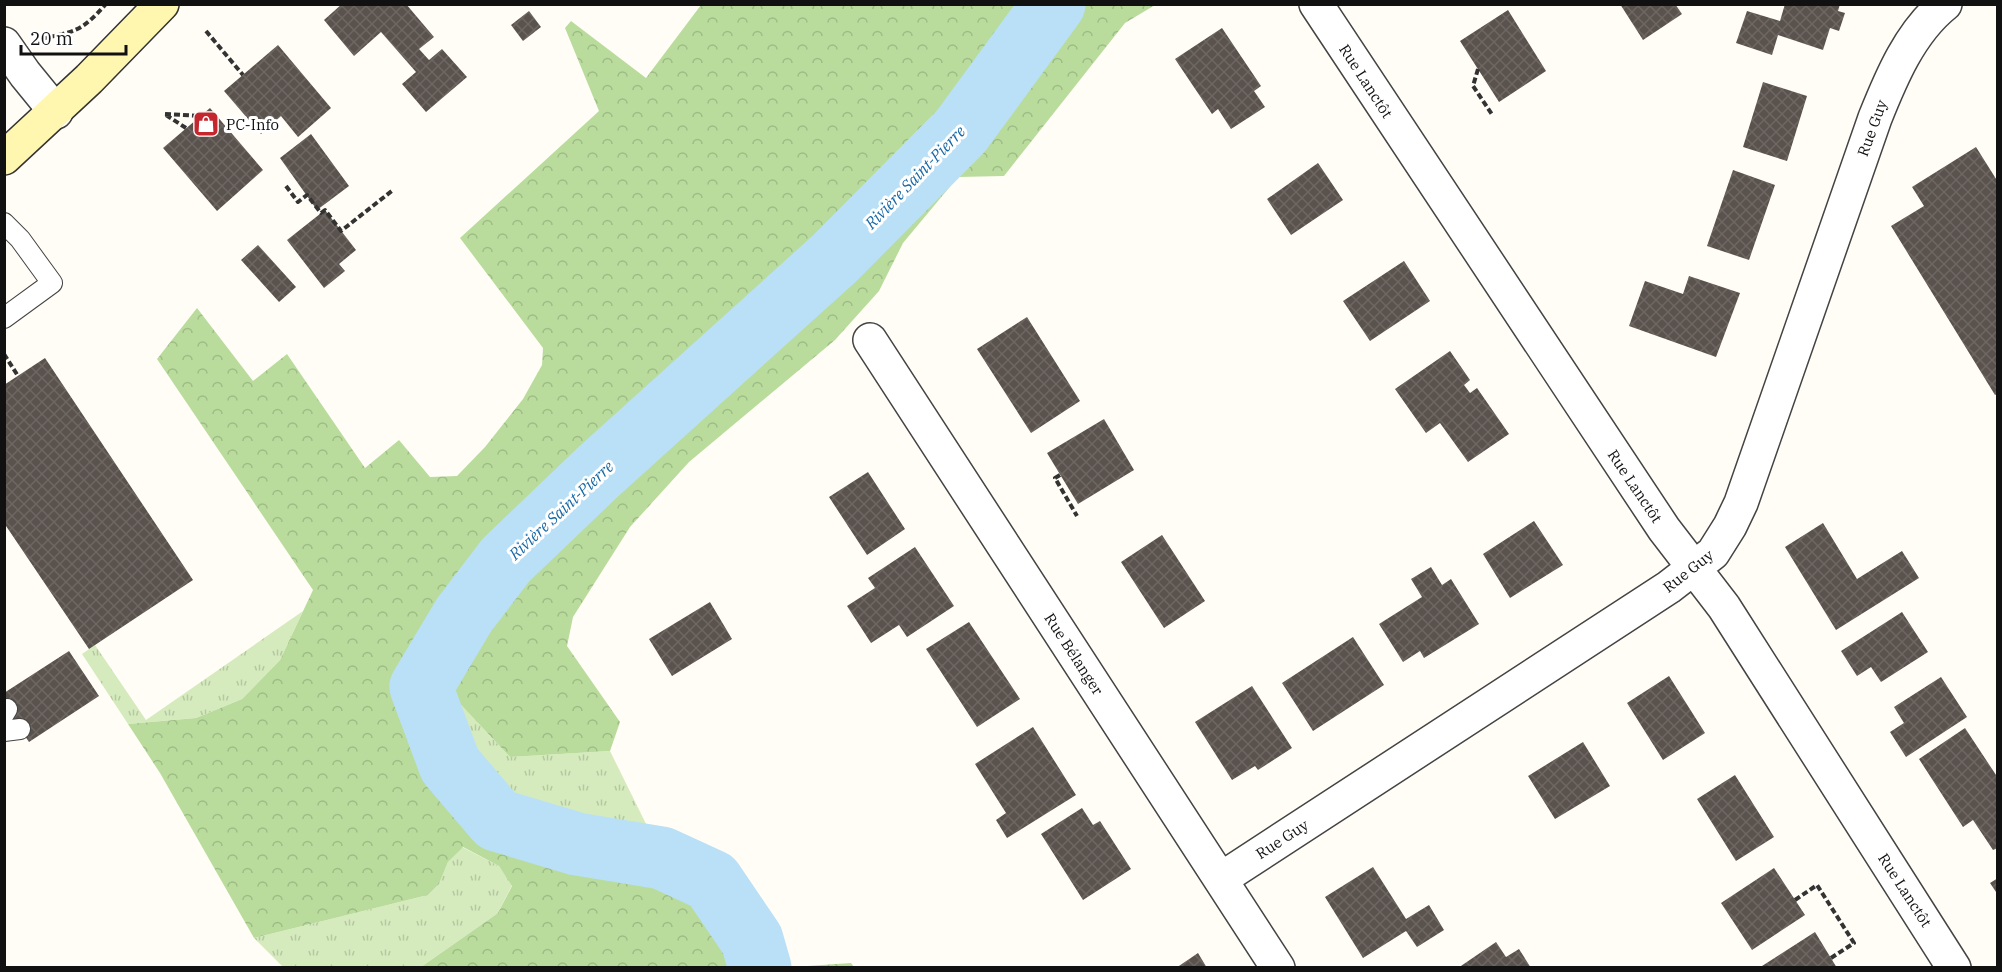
<svg xmlns="http://www.w3.org/2000/svg" width="2002" height="972" viewBox="0 0 2002 972" font-family="'IBM Plex Serif',serif">
  <defs>
    <pattern id="grass-tufts" width="24" height="20" patternUnits="userSpaceOnUse" patternTransform="scale(1.5)"><rect width="24" height="20" fill="#d5ebbd"/><path d="M3 7l-1-3M5 7V3M7 7l1-3M15 17l-1-3M17 17v-4M19 17l1-3" fill="none" stroke="#b6c8a1"/></pattern>
    <pattern id="forest-crowns" width="20" height="18" patternUnits="userSpaceOnUse" patternTransform="scale(1.5)"><rect width="20" height="18" fill="#b9dc9c"/><path d="M2 6a3 3 0 1 1 6 0M12 15a3 3 0 1 1 6 0" fill="none" stroke="#9ebc85"/></pattern>
    <pattern id="building-cross-hatch" width="8" height="8" patternUnits="userSpaceOnUse" patternTransform="scale(1.5)"><rect width="8" height="8" fill="#5a524d"/><path d="M0 0l8 8M0 8l8-8" fill="none" stroke="#6d6662"/></pattern>
  </defs>
  <rect width="100%" height="100%" fill="#fffdf5"/>
  <path fill="url(#grass-tufts)" d="M 303,611 L 280,660 L 242,699 L 196,718 L 128,724 L 82,654 L 95,645 L 146,720 Z
    M 447,690 L 510,757 L 610,751 L 651,834 L 564,824 L 508,803 L 475,777 L 459,750 L 446,712 Z
    M 462,847 L 499,866 L 512,885 L 498,913 L 421,967 L 283,967 L 254,938 L 428,895 L 439,884 L 448,862 Z"/>
  <path fill="url(#forest-crowns)" d="M 701,5 L 1155,5 L 1125,23 L 1004,176 L 958,177 L 903,243 L 879,291 L 835,340 L 689,462 L 630,527 L 573,617 L 567,646 L 620,722 L 610,751 L 510,757 L 447,690 L 417,667 L 410,699 L 429,757 L 463,816 L 479,835 L 576,860 L 648,882 L 692,902 L 719,926 L 731,967 L 421,967 L 498,913 L 512,886 L 499,866 L 463,847 L 448,862 L 439,884 L 428,895 L 254,938 L 160,773 L 128,724 L 196,718 L 242,699 L 280,660 L 313,590 L 157,359 L 197,308 L 253,381 L 287,354 L 365,468 L 399,440 L 430,477 L 457,476 L 485,447 L 523,399 L 542,365 L 543,348 L 460,238 L 599,111 L 565,28 L 571,21 L 646,78 Z
    M 851,963 L 854,967 L 793,967 Z"/>
  <g fill="none" stroke-linecap="round" stroke-linejoin="round">
    <path stroke="#b9e0f7" stroke-width="63" d="M 760,968 L 752,940 L 712,881 L 662,858 L 577,844 L 497,820 L 450,765 L 421,687 L 464,615 L 506,560 L 598,472 L 835,258 L 961,131 L 1054,4"/>
  </g>
  <path fill="url(#building-cross-hatch)" d="M 342,4 L 406,4 L 434,37 L 419,49 L 429,60 L 442,49 L 467,77 L 426,112 L 402,84 L 416,72 L 381,32 L 354,56 L 324,20 Z
    M 1620,4 L 1675,4 L 1682,14 L 1643,40 Z
    M 1785,4 L 1840,4 L 1838,11 L 1845,13 L 1839,31 L 1830,28 L 1823,50 L 1778,35 L 1772,55 L 1736,43 L 1747,11 L 1780,21 Z
    M 1508,10 L 1546,71 L 1499,102 L 1460,41 Z
    M 529,11 L 541,27 L 523,41 L 511,25 Z
    M 1222,28 L 1261,86 L 1254,91 L 1265,107 L 1231,129 L 1218,109 L 1212,114 L 1175,59 Z
    M 278,45 L 331,108 L 298,137 L 281,116 L 261,134 L 224,91 Z
    M 1763,82 L 1807,96 L 1787,161 L 1743,147 Z
    M 210,108 L 263,170 L 217,211 L 163,148 Z
    M 311,134 L 349,186 L 317,210 L 280,158 Z
    M 1976,147 L 1998,182 L 1998,393 L 1995,395 L 1891,226 L 1924,206 L 1912,187 Z
    M 1318,163 L 1343,200 L 1291,235 L 1267,199 Z
    M 1733,170 L 1775,185 L 1749,260 L 1707,246 Z
    M 325,210 L 356,250 L 339,264 L 345,271 L 324,288 L 287,240 Z
    M 258,245 L 296,287 L 279,302 L 241,260 Z
    M 1404,261 L 1430,301 L 1370,341 L 1343,301 Z
    M 1689,276 L 1740,293 L 1716,357 L 1629,326 L 1645,281 L 1683,294 Z
    M 1027,317 L 1080,401 L 1031,433 L 977,349 Z
    M 1450,351 L 1470,380 L 1464,385 L 1470,393 L 1477,388 L 1509,434 L 1468,462 L 1440,423 L 1426,433 L 1395,389 Z
    M 45,358 L 193,580 L 89,649 L 4,523 L 4,385 Z
    M 1104,419 L 1134,470 L 1078,504 L 1047,453 Z
    M 868,472 L 905,529 L 867,555 L 829,497 Z
    M 1534,521 L 1563,565 L 1510,598 L 1483,554 Z
    M 1823,523 L 1857,579 L 1902,551 L 1919,578 L 1836,630 L 1785,547 Z
    M 1162,535 L 1205,601 L 1164,628 L 1121,562 Z
    M 915,547 L 954,606 L 907,637 L 899,625 L 871,643 L 847,606 L 875,588 L 868,578 Z
    M 1431,567 L 1442,585 L 1451,579 L 1479,624 L 1424,658 L 1420,651 L 1403,662 L 1379,624 L 1422,597 L 1411,579 Z
    M 710,602 L 732,639 L 672,676 L 649,639 Z
    M 1902,612 L 1928,652 L 1881,682 L 1871,667 L 1857,676 L 1841,651 Z
    M 969,622 L 1020,699 L 977,727 L 926,649 Z
    M 1353,637 L 1384,685 L 1313,731 L 1282,683 Z
    M 69,651 L 99,696 L 29,742 L 4,705 L 4,693 Z
    M 1669,676 L 1705,733 L 1663,760 L 1627,703 Z
    M 1941,677 L 1967,717 L 1906,757 L 1890,732 L 1904,723 L 1894,707 Z
    M 1252,686 L 1292,748 L 1258,770 L 1255,766 L 1232,780 L 1195,722 Z
    M 1033,727 L 1076,795 L 1007,838 L 996,820 L 1006,813 L 975,764 Z
    M 1965,728 L 1998,778 L 1998,848 L 1993,850 L 1973,820 L 1963,827 L 1919,759 Z
    M 1583,742 L 1610,786 L 1555,819 L 1528,776 Z
    M 1735,775 L 1774,837 L 1736,861 L 1697,799 Z
    M 1082,808 L 1093,825 L 1100,821 L 1131,869 L 1083,900 L 1041,834 Z
    M 1373,867 L 1406,919 L 1429,905 L 1444,930 L 1417,947 L 1406,931 L 1363,958 L 1325,897 Z
    M 1774,868 L 1805,915 L 1752,950 L 1721,903 Z
    M 1998,878 L 1998,895 L 1990,883 Z
    M 1815,932 L 1837,968 L 1763,968 L 1762,966 Z
    M 1496,942 L 1506,957 L 1519,949 L 1531,968 L 1458,968 Z
    M 1198,953 L 1207,968 L 1176,968 Z"/>
  <g fill="none" stroke-linecap="round" stroke-linejoin="round">
    <g stroke="#444" stroke-width="22">
      <path id="lane" d="M 4,223 L 20,239 L 52,283 L 4,318
        M 4,714 L 7,709
        M 4,731 L 20,729"/>
    </g>
    <g stroke="#444" stroke-width="36">
      <path id="street" d="M 1316,4 L 1664,529 L 1724,607 L 1954,968
        M 4,44 L 25,74 L 56,112
        M 870,340 L 1278,968
        M 1221,879 L 1669,587 L 1713,553 L 1730,526 L 1741,503 L 1875,118 C 1891,78 1910,32 1945,4"/>
    </g>
    <g stroke="#333" stroke-width="36">
      <path id="secondary" d="M 4,158 L 89,79 L 162,4"/>
    </g>
    <path stroke="#333" stroke-width="4" stroke-dasharray="6 3" stroke-linecap="butt" d="M 206,31 L 243,75
      M 41,39 C 76,31 81,32 106,4
      M 1478,69 L 1473,86 L 1493,116
      M 165,114 L 200,116
      M 166,115 L 186,128
      M 286,186 L 298,202 L 307,195 L 321,213 L 325,210 L 341,231 L 393,190
      M 4,354 L 18,376
      M 1060,475 L 1055,478 L 1077,516
      M 1795,900 L 1817,885 L 1854,943 L 1831,958"/>
    <use href="#lane" stroke="#fff" stroke-width="20"/>
    <use href="#street" stroke="#fff" stroke-width="33"/>
    <use href="#secondary" stroke="#fff6b0" stroke-width="33"/>
  </g>
  <defs>
    <g id="shop-square" transform="scale(1.35)"><rect x="-9" y="-9" width="18" height="18" rx="4" fill="#c4262e" stroke="#fff"/><path d="M-5-2.5h2.3a2.7 3.5 0 0 1 5.4 0H5L5.5 6h-11ZM-1.5-2.5h3a1.5 2.3 0 0 0-3 0Z" fill="#fff"/></g>
  </defs>
  <g fill-rule="evenodd">
    <use href="#shop-square" x="206" y="124"/>
  </g>
  <g text-anchor="middle" dominant-baseline="central" stroke-width="6" stroke-linejoin="round" paint-order="stroke">
    <g font-size="15" fill="#111" stroke="#fff">
      <text transform="translate(1366 81) rotate(57)">Rue Lanctôt</text>
      <text transform="translate(1872 128) rotate(-70)">Rue Guy</text>
      <text transform="translate(1635 486) rotate(56)">Rue Lanctôt</text>
      <text transform="translate(1688 571) rotate(-38)">Rue Guy</text>
      <text transform="translate(1074 654) rotate(57)">Rue Bélanger</text>
      <text transform="translate(1282 839) rotate(-33)">Rue Guy</text>
      <text transform="translate(1905 890) rotate(57)">Rue Lanctôt</text>
    </g>
    <g font-size="15" fill="#111" stroke="#fff" text-anchor="start">
      <text x="226" y="124">PC-Info</text>
    </g>
    <g font-size="16" font-style="italic" fill="#1768a6" stroke="#fff">
      <text transform="translate(915 177) rotate(-46)">Rivière Saint-Pierre</text>
      <text transform="translate(561 510) rotate(-43)">Rivière Saint-Pierre</text>
    </g>
  </g>
  <rect width="2002" height="972" fill="none" stroke="#111111" stroke-width="12"/>
  <path d="M21 45v9h105v-9" fill="none" stroke="#111111" stroke-width="3"/>
  <text x="30" y="45" font-size="18" fill="#111111" stroke="#ffffff" stroke-width="4.5" paint-order="stroke">20 m</text>
</svg>
